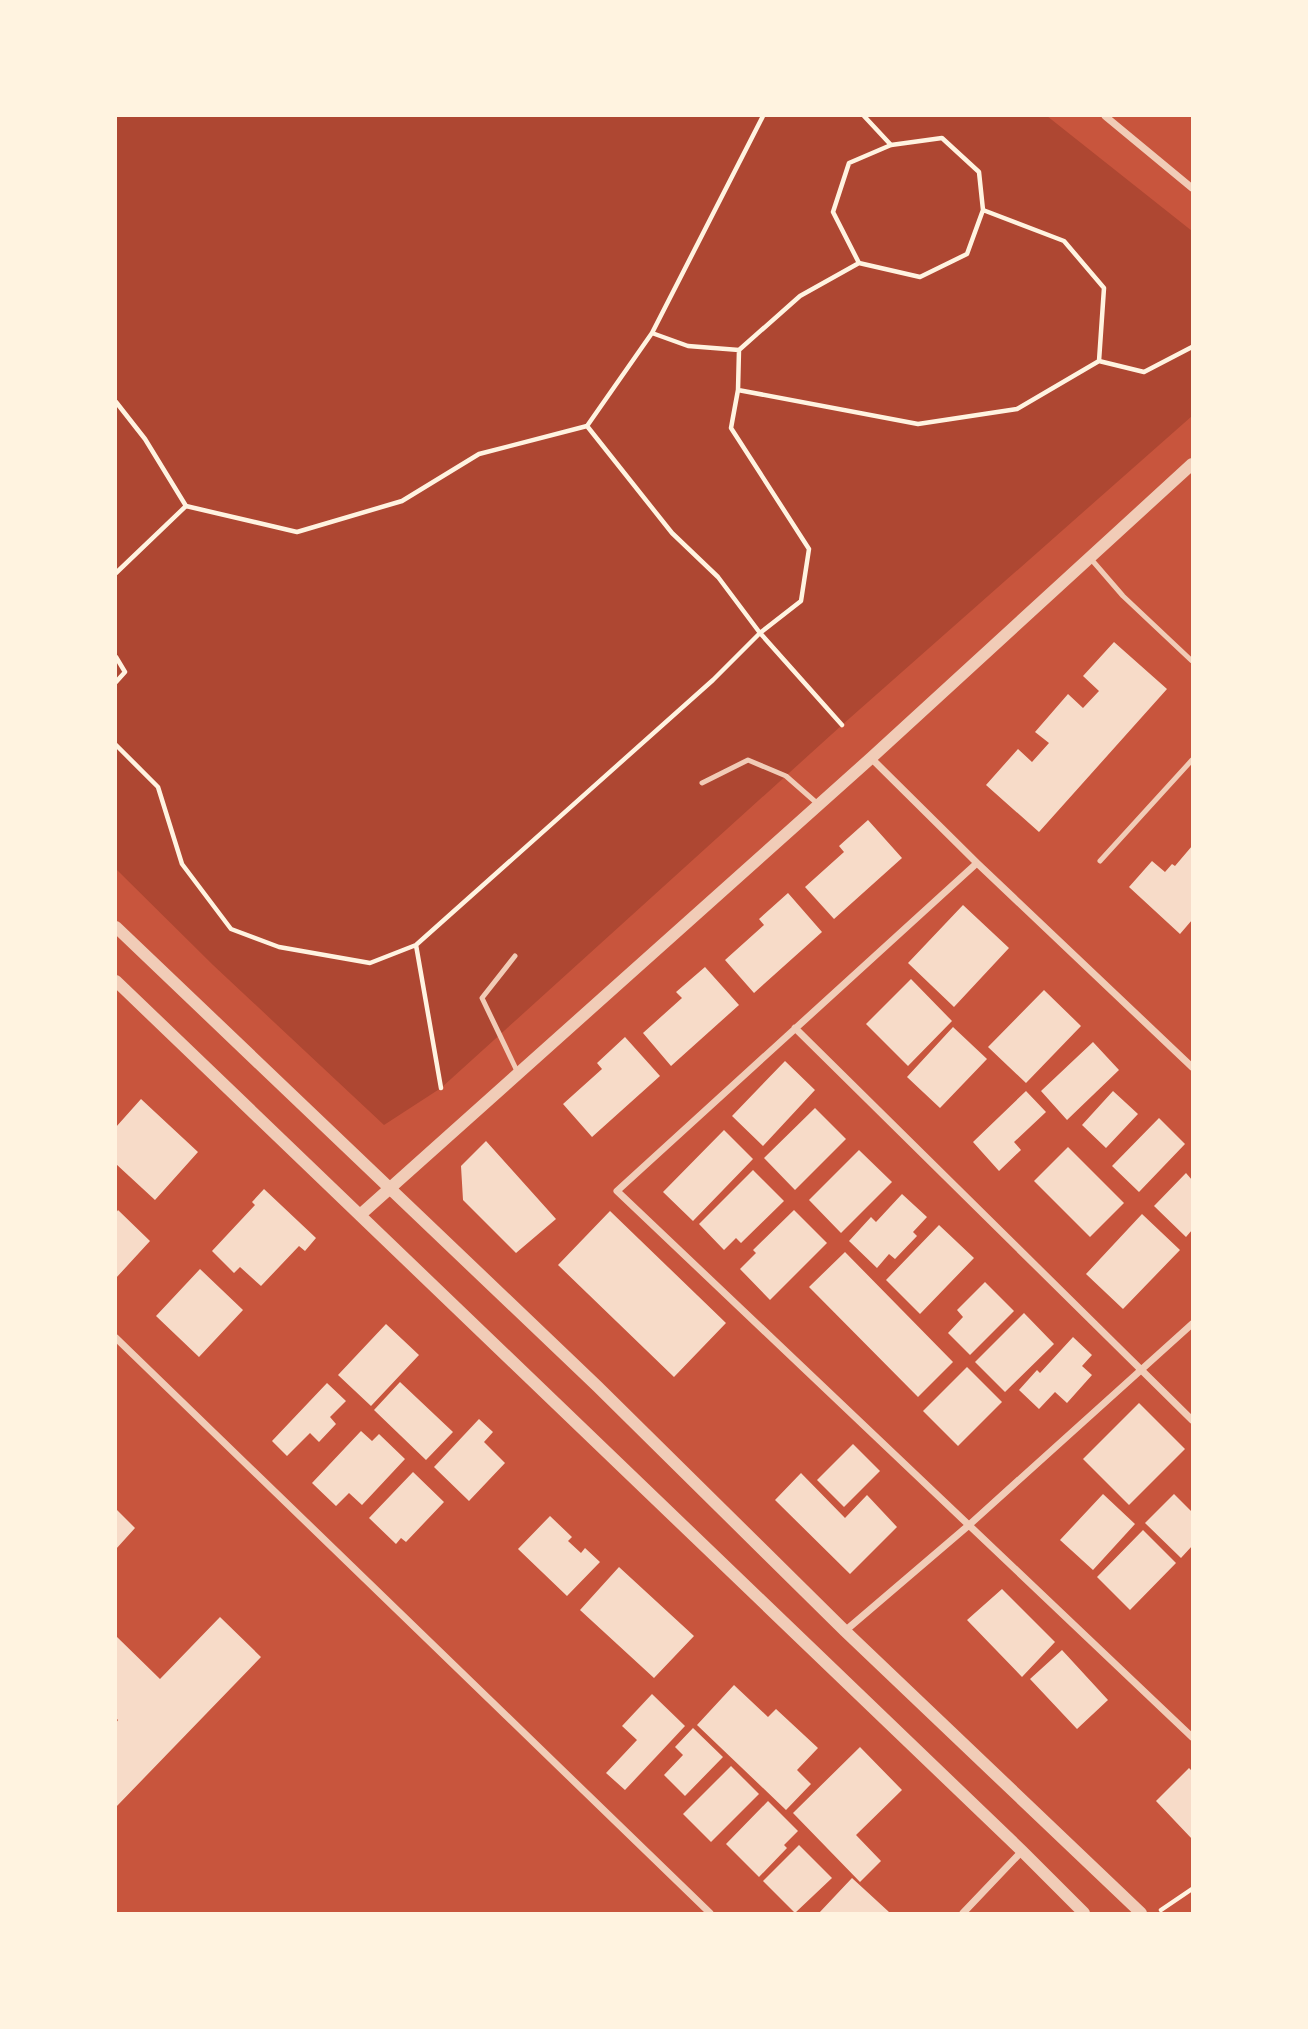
<svg xmlns="http://www.w3.org/2000/svg" width="1308" height="2029" viewBox="0 0 1308 2029" font-family="Karla,sans-serif">
  <rect width="100%" height="100%" fill="#c8553d"/>
  <path fill="#ae4732" d="M 116,116 L 1047,116 L 1192,231 L 1192,416 L 842,725 L 441,1088 L 384,1125 L 213,965 L 116,869 Z"/>
  <path fill="#f7dbc8" d="M 1114,642 L 1167,689 L 1039,832 L 986,785 L 1018,749 L 1032,762 L 1049,743 L 1035,732 L 1068,694 L 1083,708 L 1099,691 L 1083,676 Z
    M 868,820 L 902,858 L 834,919 L 805,887 L 844,852 L 839,846 Z
    M 1192,846 L 1192,920 L 1180,934 L 1129,887 L 1152,861 L 1165,872 L 1172,864 L 1175,866 Z
    M 788,893 L 822,932 L 754,993 L 725,960 L 764,925 L 759,919 Z
    M 963,905 L 1009,948 L 954,1007 L 908,963 Z
    M 705,967 L 739,1005 L 671,1066 L 643,1033 L 682,998 L 676,992 Z
    M 911,979 L 952,1021 L 908,1066 L 866,1024 Z
    M 1044,990 L 1081,1026 L 1026,1083 L 988,1047 Z
    M 953,1027 L 987,1059 L 940,1108 L 907,1077 Z
    M 625,1037 L 660,1076 L 592,1137 L 563,1104 L 602,1069 L 597,1063 Z
    M 1093,1042 L 1119,1070 L 1067,1120 L 1041,1091 Z
    M 785,1061 L 815,1090 L 763,1146 L 732,1116 Z
    M 1026,1091 L 1046,1112 L 1014,1142 L 1021,1150 L 999,1171 L 973,1142 Z
    M 1113,1091 L 1138,1114 L 1106,1148 L 1082,1125 Z
    M 141,1099 L 198,1152 L 155,1200 L 116,1164 L 116,1127 Z
    M 815,1108 L 846,1139 L 795,1190 L 764,1158 Z
    M 1159,1118 L 1185,1144 L 1139,1192 L 1112,1166 Z
    M 724,1130 L 753,1159 L 693,1221 L 663,1192 Z
    M 486,1141 L 556,1219 L 516,1253 L 463,1200 L 461,1166 Z
    M 1068,1147 L 1124,1203 L 1090,1237 L 1034,1181 Z
    M 859,1150 L 892,1182 L 841,1233 L 809,1200 Z
    M 753,1170 L 784,1201 L 741,1243 L 736,1238 L 724,1250 L 699,1224 Z
    M 1186,1173 L 1192,1180 L 1192,1230 L 1186,1237 L 1154,1206 Z
    M 264,1189 L 316,1238 L 305,1251 L 299,1246 L 261,1286 L 240,1267 L 234,1273 L 212,1251 L 255,1205 L 252,1202 Z
    M 902,1194 L 927,1217 L 913,1232 L 917,1236 L 895,1259 L 889,1254 L 877,1268 L 849,1241 L 871,1217 L 876,1222 Z
    M 118,1210 L 150,1241 L 116,1278 L 116,1213 Z
    M 794,1210 L 827,1243 L 770,1300 L 740,1269 L 756,1253 L 753,1250 Z
    M 610,1211 L 726,1323 L 674,1377 L 558,1265 Z
    M 1142,1214 L 1180,1250 L 1123,1309 L 1086,1274 Z
    M 939,1225 L 974,1258 L 920,1314 L 886,1280 Z
    M 845,1252 L 953,1362 L 918,1397 L 809,1287 Z
    M 200,1269 L 243,1310 L 199,1357 L 156,1316 Z
    M 985,1282 L 1014,1311 L 970,1355 L 948,1333 L 963,1317 L 957,1310 Z
    M 1024,1313 L 1054,1344 L 1005,1392 L 975,1362 Z
    M 386,1324 L 419,1355 L 371,1406 L 338,1375 Z
    M 1073,1337 L 1092,1355 L 1082,1366 L 1092,1375 L 1067,1403 L 1055,1392 L 1039,1409 L 1019,1390 L 1037,1370 L 1040,1373 Z
    M 967,1367 L 1002,1402 L 958,1446 L 923,1411 Z
    M 400,1382 L 453,1432 L 426,1460 L 374,1410 Z
    M 327,1383 L 346,1401 L 330,1417 L 336,1424 L 319,1442 L 310,1433 L 287,1456 L 272,1441 Z
    M 1139,1403 L 1185,1449 L 1129,1505 L 1083,1459 Z
    M 479,1419 L 493,1432 L 484,1442 L 505,1463 L 469,1501 L 434,1467 Z
    M 361,1431 L 372,1441 L 379,1434 L 405,1459 L 362,1505 L 349,1493 L 336,1506 L 312,1483 Z
    M 853,1444 L 880,1471 L 844,1507 L 817,1480 Z
    M 413,1472 L 444,1502 L 406,1542 L 401,1538 L 396,1544 L 369,1518 Z
    M 801,1473 L 845,1518 L 867,1495 L 897,1527 L 850,1574 L 775,1500 Z
    M 1103,1494 L 1135,1524 L 1093,1570 L 1060,1540 Z
    M 1174,1494 L 1192,1512 L 1192,1546 L 1181,1558 L 1145,1523 Z
    M 116,1509 L 135,1528 L 116,1549 Z
    M 550,1516 L 572,1537 L 568,1541 L 581,1553 L 585,1548 L 600,1562 L 567,1596 L 518,1549 Z
    M 1143,1530 L 1176,1563 L 1130,1610 L 1097,1577 Z
    M 619,1567 L 694,1636 L 654,1678 L 580,1610 Z
    M 1002,1589 L 1055,1642 L 1022,1677 L 967,1620 Z
    M 220,1617 L 261,1657 L 116,1807 L 116,1723 L 118,1720 L 116,1718 L 116,1636 L 160,1679 Z
    M 1062,1650 L 1108,1700 L 1077,1729 L 1030,1679 Z
    M 734,1685 L 768,1717 L 776,1709 L 818,1748 L 797,1770 L 811,1784 L 786,1810 L 697,1725 Z
    M 652,1694 L 685,1726 L 625,1790 L 606,1773 L 637,1740 L 622,1726 Z
    M 693,1728 L 723,1757 L 685,1796 L 664,1775 L 683,1755 L 675,1747 Z
    M 860,1747 L 902,1790 L 856,1835 L 881,1861 L 860,1882 L 793,1813 Z
    M 731,1766 L 759,1794 L 711,1842 L 683,1814 Z
    M 1189,1768 L 1192,1771 L 1192,1839 L 1156,1801 Z
    M 768,1801 L 798,1831 L 784,1845 L 787,1848 L 759,1877 L 726,1844 Z
    M 799,1845 L 832,1878 L 795,1913 L 763,1881 Z
    M 852,1878 L 889,1912 L 887,1913 L 819,1913 Z"/>
  <g fill="none" stroke-linecap="round" stroke-linejoin="round">
    <path stroke="#fff3e0" stroke-width="4.5" d="M 864,116 L 891,145
      M 859,263 L 833,212 L 849,163 L 891,145 L 942,138 L 979,172 L 983,210
      M 652,333 L 688,346 L 739,350 L 738,390 L 731,428 L 809,549 L 801,601 L 760,633 L 842,725
      M 739,350 L 800,296 L 859,263 L 920,277 L 967,254 L 983,210 L 1064,241 L 1104,288 L 1099,361
      M 738,390 L 918,424 L 1017,409 L 1099,361 L 1144,372 L 1192,347
      M 116,402 L 145,439 L 186,506 L 116,573
      M 186,506 L 297,532 L 402,501 L 479,454 L 587,426
      M 116,657 L 125,672 L 116,682
      M 116,745 L 158,787 L 182,864 L 231,929 L 279,947 L 370,963 L 416,945
      M 441,1088 L 416,945 L 713,680 L 760,633 L 718,577 L 672,533 L 587,426 L 652,333 L 763,116
      M 1161,1910 L 1192,1889"/>
    <path stroke="#f1ccb7" stroke-width="5" d="M 1091,559 L 1123,596 L 1192,661
      M 702,783 L 748,760 L 786,776 L 819,805
      M 1100,861 L 1192,760
      M 515,956 L 482,998 L 517,1071"/>
    <path stroke="#f1ccb7" stroke-width="7" d="M 1105,116 L 1192,188
      M 871,758 L 977,863 L 1192,1067
      M 977,863 L 617,1191 L 1192,1737
      M 795,1028 L 1192,1420
      M 116,1338 L 710,1913
      M 845,1631 L 969,1525 L 1192,1324
      M 963,1913 L 1022,1851"/>
    <path stroke="#f1ccb7" stroke-width="12" d="M 116,927 L 597,1386 L 845,1631 L 1141,1913
      M 116,981 L 1022,1851 L 1084,1913
      M 360,1215 L 871,758 L 1192,464"/>
  </g>
  <rect width="1308" height="2029" fill="none" stroke="#fff3e0" stroke-width="234"/>
</svg>
